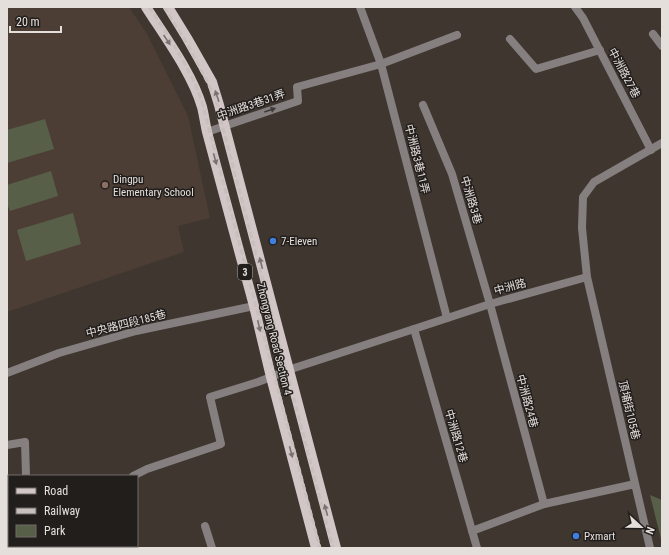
<svg xmlns="http://www.w3.org/2000/svg" width="669" height="555" viewBox="0 0 669 555" font-family="'Roboto Condensed','Noto Sans TC',sans-serif">
  <rect width="100%" height="100%" fill="#3f3630"/>
  <path fill="#4d3e35" d="M 7,7 L 129,7 L 147,34 L 188,116 L 210,218 L 178,226 L 184,252 L 7,312 Z"/>
  <path fill="#585f49" d="M 45,119 L 54,149 L 7,163 L 7,130 Z
    M 51,171 L 58,196 L 10,211 L 7,203 L 7,185 Z
    M 73,213 L 81,244 L 26,261 L 17,230 Z
    M 650,495 L 662,500 L 662,543 Z"/>
  <g fill="none" stroke-linecap="round" stroke-linejoin="round">
    <path stroke="#857f80" stroke-width="8" d="M 360,7 L 381,64 L 447,318
      M 575,7 L 583,18 L 651,150
      M 653,34 L 662,46
      M 510,39 L 536,69 L 600,50
      M 423,105 L 452,174 L 490,304 L 544,504
      M 207,132 L 298,101 L 297,87 L 381,64 L 457,35
      M 414,329 L 477,548
      M 7,373 L 59,353 L 136,331 L 254,306
      M 7,445 L 25,442 L 26,476
      M 133,476 L 147,469 L 221,444 L 210,397 L 258,382 L 271,377
      M 205,526 L 212,548
      M 7,536 L 9,536
      M 28,546 L 28,548
      M 106,546 L 107,548"/>
    <path stroke="#857f80" stroke-width="8" d="M 587,277 L 650,548
      M 271,377 L 288,370 L 414,329 L 490,304 L 587,277 L 582,228 L 583,197 L 594,182 L 662,143
      M 472,531 L 544,504 L 635,484"/>
    <path stroke="#d3c6c7" stroke-width="10" d="M 146,7 C 165,37 192,73 202,107 C 204,115 205,123 207,132 L 254,306 L 271,377 L 316,548
      M 168,7 L 187,38 L 212,82 L 219,105 L 336,548"/>
    <path stroke="#c7c0bc" stroke-width="3" stroke-dasharray="6 3" stroke-linecap="butt" d="M 149,7 C 166,32 183,58 196,86 C 199,92 201,99 203,106 L 320,548
      M 164,7 L 185,40 L 208,83 L 218,106 L 223,128 L 333,548"/>
  </g>
  <defs><path id="oneway-solid" d="M-6-.8H1V-3.2L6.5 0L1 3.2V.8H-6Z"/></defs>
  <g fill="#7a7272">
    <use href="#oneway-solid" transform="translate(167 40) rotate(56)"/>
    <use href="#oneway-solid" transform="translate(217 96) rotate(-109)"/>
    <use href="#oneway-solid" transform="translate(215 159) rotate(75)"/>
    <use href="#oneway-solid" transform="translate(261 263) rotate(-104)"/>
    <use href="#oneway-solid" transform="translate(259 326) rotate(77)"/>
    <use href="#oneway-solid" transform="translate(291 452) rotate(75)"/>
    <use href="#oneway-solid" transform="translate(326 510) rotate(-105)"/>
  </g>
  <use fill="#403b3a" href="#oneway-solid" transform="translate(270 110) rotate(-19)"/>
  <circle fill="#8d6e63" stroke="#221e1c" stroke-width="1.5" cx="105" cy="185" r="4"/>
  <g fill="#3f7fe0" stroke="#221e1c" stroke-width="1.5">
    <circle cx="273" cy="241" r="4"/>
    <circle cx="576" cy="536" r="4"/>
  </g>
  <g text-anchor="middle" dominant-baseline="central" stroke-width="3" stroke-linejoin="round" paint-order="stroke">
    <rect fill="#221e1c" stroke="#aaa5a2" stroke-width="1" x="238" y="264" width="14" height="16" rx="3"/>
    <g font-size="10" font-weight="bold" fill="#e5dfdc">
      <text x="245" y="272">3</text>
    </g>
    <g font-size="11" fill="#e5dfdc" stroke="#221e1c">
      <text transform="translate(624 73) rotate(62)">中洲路27巷</text>
      <text transform="translate(251 105) rotate(-19)">中洲路3巷31弄</text>
      <text transform="translate(417 159) rotate(76)">中洲路3巷11弄</text>
      <text transform="translate(471 200) rotate(74)">中洲路3巷</text>
      <text transform="translate(510 287) rotate(-15)">中洲路</text>
      <text transform="translate(126 324) rotate(-14)">中央路四段185巷</text>
      <text transform="translate(274 339) rotate(76)">Zhongyang Road Section 4</text>
      <text transform="translate(527 401) rotate(75)">中洲路24巷</text>
      <text transform="translate(629 410) rotate(77)">頂埔街105巷</text>
      <text transform="translate(456 436) rotate(74)">中洲路12巷</text>
    </g>
    <g font-size="11" fill="#e5dfdc" stroke="#221e1c" text-anchor="start">
      <text x="113" y="179">Dingpu<tspan x="113" dy="13">Elementary School</tspan></text>
      <text x="281" y="241">7-Eleven</text>
      <text x="584" y="536">Pxmart</text>
    </g>
  </g>
  <rect width="669" height="555" fill="none" stroke="#e5dfdc" stroke-width="16"/>
  <rect x="8" y="475" width="130" height="72" fill="#221e1c" stroke="#706b69"/>
  <rect x="16" y="488" width="20" height="6" fill="#d3c6c7" stroke="#706b69"/>
  <text x="44" y="495" font-size="12" fill="#e5dfdc">Road</text>
  <rect x="16" y="508" width="20" height="6" fill="#c7c0bc" stroke="#706b69"/>
  <text x="44" y="515" font-size="12" fill="#e5dfdc">Railway</text>
  <rect x="16" y="525" width="20" height="12" fill="#585f49" stroke="#706b69"/>
  <text x="44" y="535" font-size="12" fill="#e5dfdc">Park</text>
  <g transform="translate(641 527) rotate(112)" stroke="#221e1c" stroke-width="3" paint-order="stroke">
  <path d="M0-3L7 15L0 10L-7 15Z" fill="#e5dfdc"/>
  <text y="-6" font-size="11" font-weight="bold" text-anchor="middle" fill="#e5dfdc">N</text>
  </g>
  <path d="M10 26v6h51v-6" fill="none" stroke="#e5dfdc" stroke-width="2"/>
  <text x="16" y="26" font-size="12" fill="#e5dfdc" stroke="#221e1c" stroke-width="3" paint-order="stroke">20 m</text>
</svg>
